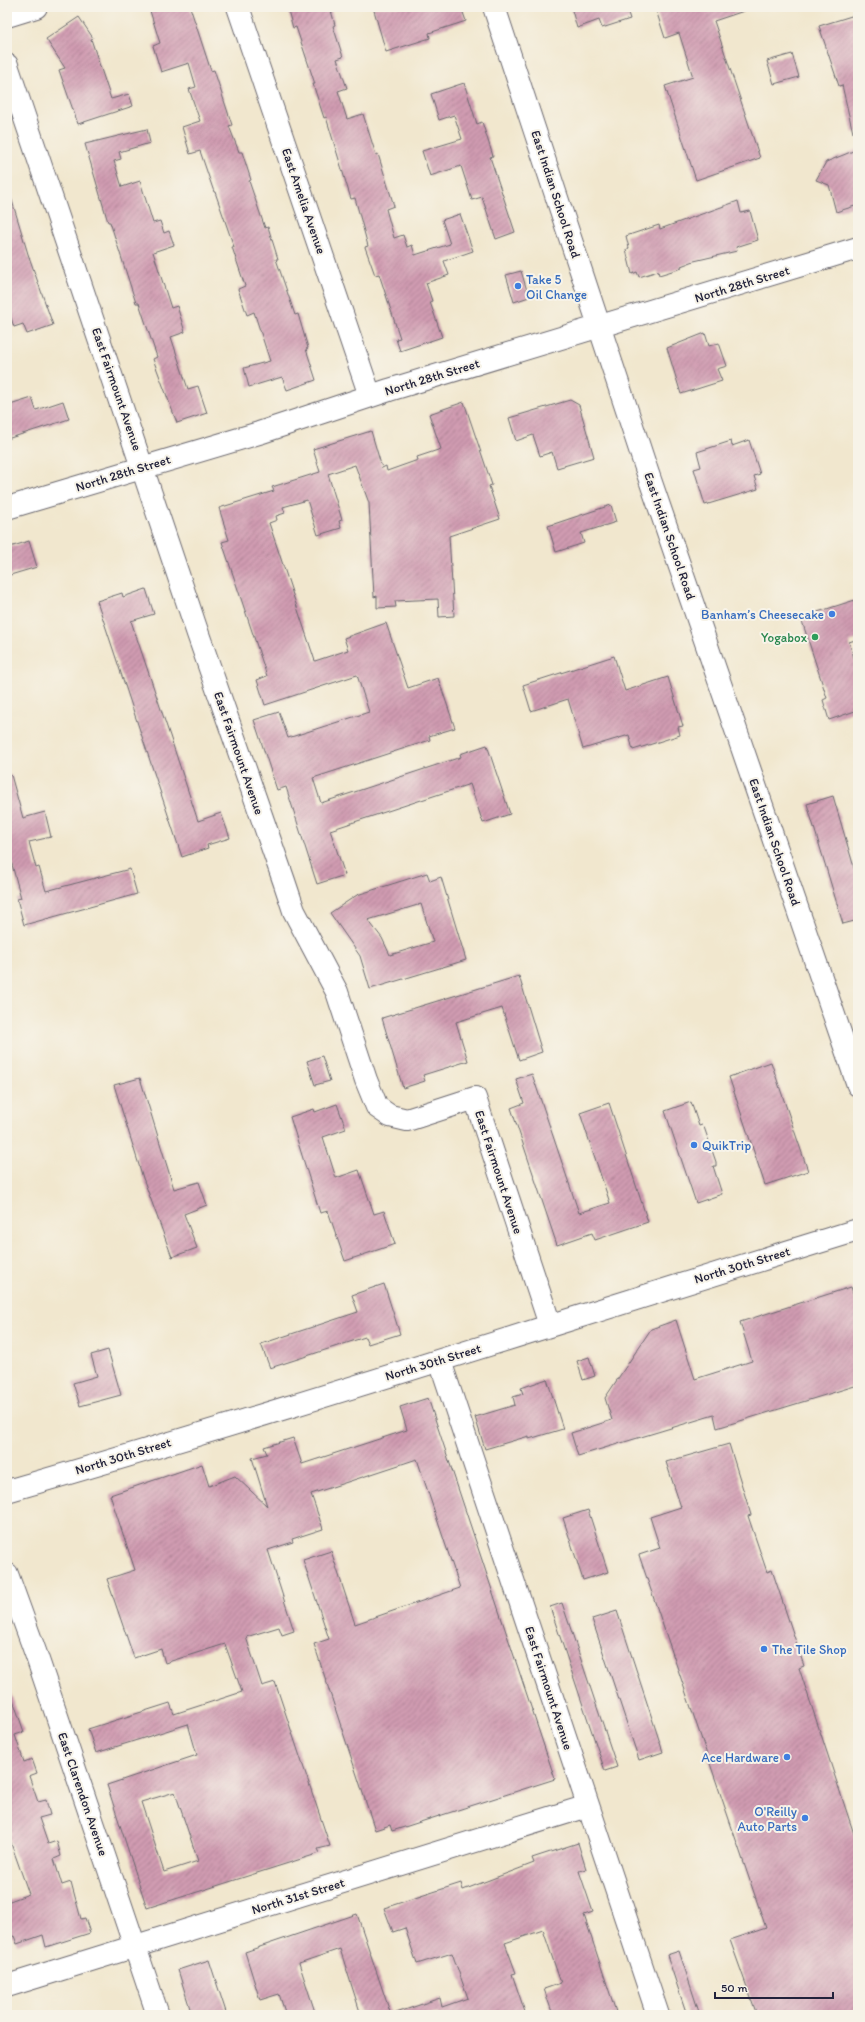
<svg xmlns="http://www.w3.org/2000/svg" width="865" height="2022" viewBox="0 0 865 2022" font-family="Itim,sans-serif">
  <defs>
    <pattern id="building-hatch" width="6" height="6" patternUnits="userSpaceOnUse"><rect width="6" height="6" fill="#d09bb1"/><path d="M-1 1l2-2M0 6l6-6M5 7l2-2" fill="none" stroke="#a87e91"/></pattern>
  </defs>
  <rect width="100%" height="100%" fill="#f7f3e8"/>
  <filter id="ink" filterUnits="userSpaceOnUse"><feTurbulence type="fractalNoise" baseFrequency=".025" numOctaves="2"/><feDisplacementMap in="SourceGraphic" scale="8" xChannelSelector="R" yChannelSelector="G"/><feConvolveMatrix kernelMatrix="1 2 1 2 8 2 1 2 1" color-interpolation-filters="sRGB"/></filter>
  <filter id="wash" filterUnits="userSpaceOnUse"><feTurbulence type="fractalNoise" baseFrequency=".012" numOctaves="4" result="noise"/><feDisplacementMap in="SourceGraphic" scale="16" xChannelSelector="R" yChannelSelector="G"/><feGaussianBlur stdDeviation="0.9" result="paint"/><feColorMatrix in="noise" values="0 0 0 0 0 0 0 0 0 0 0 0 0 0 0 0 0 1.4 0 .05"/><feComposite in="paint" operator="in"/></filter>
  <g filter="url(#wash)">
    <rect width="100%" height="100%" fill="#f1e7ce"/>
    <g id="blocks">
      <path fill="url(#building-hatch)" fill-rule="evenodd" d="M 162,7 L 190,7 L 211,71 L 214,70 L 232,125 L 229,126 L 239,152 L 242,152 L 251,180 L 249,181 L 265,228 L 268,227 L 278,259 L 276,259 L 295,315 L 298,314 L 308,348 L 306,349 L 316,380 L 287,390 L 282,377 L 249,387 L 244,368 L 270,361 L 254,312 L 247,315 L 238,289 L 245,286 L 232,247 L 234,247 L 215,192 L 214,192 L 200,151 L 190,154 L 182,127 L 200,121 L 189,89 L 196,87 L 189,63 L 161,72 L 153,46 L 160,43 L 150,11 Z
        M 287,7 L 330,7 L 335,25 L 333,26 L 343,57 L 337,59 L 347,88 L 338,91 L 347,119 L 363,114 L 376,155 L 378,154 L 394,206 L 386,209 L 394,238 L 403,235 L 407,247 L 412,245 L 415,255 L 450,244 L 442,220 L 460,214 L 473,251 L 444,261 L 449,275 L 426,283 L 432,301 L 430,302 L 442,337 L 400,351 L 396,339 L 400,338 L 379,274 L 375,275 L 365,247 L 368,246 L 355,198 L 351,199 L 326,117 L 324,118 L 313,84 L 315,84 L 296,27 L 293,28 Z
        M 373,7 L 461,7 L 466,21 L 429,33 L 430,38 L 386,52 Z
        M 571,7 L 626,7 L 630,19 L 602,28 L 599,20 L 577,28 Z
        M 655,7 L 750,7 L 750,9 L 714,21 L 760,158 L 696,180 L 665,86 L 693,77 L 679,33 L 665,38 Z
        M 858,14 L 858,132 L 853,133 L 842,85 L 839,86 L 819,26 Z
        M 79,17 L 93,38 L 91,39 L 111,99 L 129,94 L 133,106 L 78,124 L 59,70 L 65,68 L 46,39 Z
        M 792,54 L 799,77 L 774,84 L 767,61 Z
        M 464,83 L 477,124 L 482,122 L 493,156 L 490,157 L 515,232 L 496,239 L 482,197 L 472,200 L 461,166 L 430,176 L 422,151 L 462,139 L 454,115 L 439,120 L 431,94 Z
        M 147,129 L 150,143 L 119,152 L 121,159 L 114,161 L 122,187 L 140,181 L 153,223 L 160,221 L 164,233 L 169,231 L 174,245 L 153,252 L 171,308 L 177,306 L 185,332 L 171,337 L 188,389 L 198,386 L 207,413 L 177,423 L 153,359 L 157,357 L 139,303 L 136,303 L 110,222 L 108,222 L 85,144 Z
        M 858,149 L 858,205 L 836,212 L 829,185 L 816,180 L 826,162 Z
        M 10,194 L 28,254 L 53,325 L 27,334 L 23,324 L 14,327 L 7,306 L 7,195 Z
        M 738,201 L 741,213 L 750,211 L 758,240 L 736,247 L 737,251 L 694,261 L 681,266 L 682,268 L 659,275 L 658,271 L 639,277 L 637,272 L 632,274 L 626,250 L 629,248 L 626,236 L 659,225 L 660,229 Z
        M 521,271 L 529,297 L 514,302 L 506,275 Z
        M 705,333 L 709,346 L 719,343 L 727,366 L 717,369 L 722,381 L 681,394 L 667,348 Z
        M 32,398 L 36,410 L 63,401 L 69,419 L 7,439 L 7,406 Z
        M 570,400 L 579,405 L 594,457 L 557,468 L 552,452 L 540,456 L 533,435 L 516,441 L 509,418 Z
        M 464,402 L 492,485 L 489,486 L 500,519 L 449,536 L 454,616 L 439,617 L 438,599 L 395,601 L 396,607 L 377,608 L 377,596 L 374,597 L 369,503 L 355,465 L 328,474 L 342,520 L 339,521 L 341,528 L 318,535 L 307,500 L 283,507 L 285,513 L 276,516 L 277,520 L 269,523 L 315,661 L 348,650 L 344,638 L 386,623 L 408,688 L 438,678 L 455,728 L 429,736 L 430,740 L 313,778 L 321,803 L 461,757 L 460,754 L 487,745 L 510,814 L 483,823 L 470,784 L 330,830 L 345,875 L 317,884 L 286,787 L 277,790 L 254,720 L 279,712 L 288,738 L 369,712 L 357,675 L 265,705 L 257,680 L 267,676 L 222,542 L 229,540 L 219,508 L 274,491 L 272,487 L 320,472 L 313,449 L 371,431 L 382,468 L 386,466 L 387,471 L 418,460 L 417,457 L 441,449 L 429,414 Z
        M 749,440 L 760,474 L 754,476 L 758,489 L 705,505 L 694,469 L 701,467 L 697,452 L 731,441 L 732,446 Z
        M 611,505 L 616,522 L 581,533 L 584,543 L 556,552 L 548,526 Z
        M 29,541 L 37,567 L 7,576 L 7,548 Z
        M 146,589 L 154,614 L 131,621 L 170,736 L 198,821 L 221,813 L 230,838 L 207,845 L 208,848 L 182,857 L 97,601 L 122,593 L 123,597 Z
        M 858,599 L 858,639 L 849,642 L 858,670 L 858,710 L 829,720 L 823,700 L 827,698 L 802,621 L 805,616 Z
        M 614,656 L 625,691 L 668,677 L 683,726 L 678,727 L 680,735 L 633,750 L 629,735 L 583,749 L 568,699 L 531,711 L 523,685 Z
        M 11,775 L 23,818 L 45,812 L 51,837 L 29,842 L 36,868 L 39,867 L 46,891 L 130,869 L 137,894 L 24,925 L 17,899 L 21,898 L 7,846 L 7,776 Z
        M 833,796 L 858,881 L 858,920 L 843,924 L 807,804 Z
        M 427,873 L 430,881 L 441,877 L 466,960 L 370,989 L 360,956 L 330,913 L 357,895 ZM 421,904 L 433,942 L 390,955 L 382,938 L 368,920 Z
        M 519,976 L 542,1052 L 519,1060 L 502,1008 L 456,1022 L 468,1061 L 423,1075 L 425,1081 L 403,1088 L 382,1018 Z
        M 322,1056 L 330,1081 L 315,1085 L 307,1061 Z
        M 771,1062 L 808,1171 L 765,1185 L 729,1077 Z
        M 532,1074 L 579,1213 L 610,1203 L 580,1113 L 609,1103 L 648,1222 L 595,1240 L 592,1233 L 557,1245 L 511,1108 L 524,1103 L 516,1079 Z
        M 140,1078 L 174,1189 L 199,1182 L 207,1205 L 184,1214 L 197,1248 L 172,1257 L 143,1178 L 114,1085 Z
        M 691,1102 L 699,1126 L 702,1125 L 704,1127 L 716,1162 L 716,1166 L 713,1166 L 722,1194 L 696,1203 L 665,1111 Z
        M 337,1104 L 346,1129 L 323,1137 L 336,1178 L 359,1170 L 374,1214 L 384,1211 L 395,1244 L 345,1261 L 328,1211 L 320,1213 L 290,1117 L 314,1109 L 315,1112 Z
        M 384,1284 L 400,1334 L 368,1344 L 365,1337 L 270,1368 L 261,1344 L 358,1312 L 352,1295 Z
        M 851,1287 L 858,1308 L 858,1385 L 717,1428 L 714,1415 L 578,1456 L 571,1433 L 612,1420 L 605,1398 L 651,1329 L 676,1320 L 695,1379 L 752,1361 L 740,1322 Z
        M 108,1350 L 121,1395 L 80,1406 L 73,1383 L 97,1376 L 91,1355 Z
        M 589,1357 L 595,1376 L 583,1380 L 577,1361 Z
        M 547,1379 L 563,1429 L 529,1439 L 529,1436 L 485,1449 L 475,1417 L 515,1405 L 513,1397 L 523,1394 L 521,1388 Z
        M 428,1398 L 555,1779 L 392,1831 L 390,1825 L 375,1830 L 314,1644 L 329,1639 L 303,1560 L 331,1551 L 355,1624 L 460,1588 L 417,1459 L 311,1494 L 323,1529 L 292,1539 L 293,1542 L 268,1550 L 294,1631 L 282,1635 L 279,1627 L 246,1637 L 262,1686 L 275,1682 L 330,1846 L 318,1849 L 320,1853 L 147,1908 L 107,1785 L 197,1755 L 188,1724 L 96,1753 L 88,1729 L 170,1703 L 174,1714 L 242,1692 L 225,1644 L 165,1663 L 161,1649 L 134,1658 L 107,1579 L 135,1570 L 110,1495 L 202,1464 L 209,1486 L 235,1476 L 267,1506 L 252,1458 L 267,1454 L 264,1447 L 293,1438 L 302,1464 L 407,1430 L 400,1407 ZM 175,1792 L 198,1861 L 164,1872 L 141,1802 Z
        M 729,1444 L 751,1515 L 748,1516 L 767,1572 L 772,1570 L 804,1666 L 799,1668 L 858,1846 L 858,2015 L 757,2015 L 730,1940 L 766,1928 L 639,1555 L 660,1548 L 650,1517 L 681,1507 L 666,1462 Z
        M 588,1510 L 608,1572 L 583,1580 L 563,1518 Z
        M 562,1603 L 617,1767 L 605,1771 L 550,1607 Z
        M 617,1611 L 663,1752 L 639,1760 L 592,1619 Z
        M 9,1688 L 24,1732 L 15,1735 L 24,1762 L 32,1759 L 37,1773 L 29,1776 L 38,1802 L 46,1800 L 50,1815 L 39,1818 L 48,1844 L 57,1841 L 61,1856 L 54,1859 L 62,1885 L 71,1882 L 81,1919 L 85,1918 L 90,1933 L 46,1947 L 43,1935 L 17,1944 L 14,1936 L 7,1938 L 7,1902 L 29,1894 L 8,1835 L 11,1834 L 7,1820 L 7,1689 Z
        M 578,1843 L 586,1869 L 579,1871 L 593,1912 L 584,1915 L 617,2015 L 553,2015 L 544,1989 L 561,1983 L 543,1930 L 505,1943 L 516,1973 L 512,1974 L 526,2015 L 397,2015 L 396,2013 L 440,1998 L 442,2007 L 468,1998 L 452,1953 L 417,1964 L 405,1928 L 393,1932 L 384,1908 L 461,1883 L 463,1890 L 534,1863 L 532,1858 Z
        M 357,1914 L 391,2015 L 361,2015 L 340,1949 L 299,1963 L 316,2015 L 286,2015 L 279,1994 L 260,2000 L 245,1952 Z
        M 679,1951 L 700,2015 L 687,2015 L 667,1955 Z
        M 209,1960 L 227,2015 L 192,2015 L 178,1970 Z"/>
    </g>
  </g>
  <g filter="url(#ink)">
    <use href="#blocks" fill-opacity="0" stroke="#6a676e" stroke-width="1"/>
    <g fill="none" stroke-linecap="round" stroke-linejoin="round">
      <g stroke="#6a676e" stroke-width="24">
        <path id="minor" d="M 238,7 L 370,396
          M 7,16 L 36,7
          M 7,65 L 198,634 L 284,881 L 294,911 L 337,992 L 366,1080 L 377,1107 L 390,1116 L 407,1120 L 475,1098 L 550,1325
          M 7,508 L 259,433 L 389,390 L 858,248
          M 440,1361 L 658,2015
          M 7,1491 C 292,1409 574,1317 858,1230
          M 7,1574 L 36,1654 L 158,2015
          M 7,1986 L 588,1806"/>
      </g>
      <g stroke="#6a676e" stroke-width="24">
        <path id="major" d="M 494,7 L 647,471 L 858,1085"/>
      </g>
      <use href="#minor" stroke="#fff" stroke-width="22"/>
      <use href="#major" stroke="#fff" stroke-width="22"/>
    </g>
  </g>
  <g fill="#3f7fe0" stroke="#f7f3e8" stroke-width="1.5">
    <circle cx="518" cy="286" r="4"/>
    <circle cx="832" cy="614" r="4"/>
    <circle cx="694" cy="1145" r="4"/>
    <circle cx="764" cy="1649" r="4"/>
    <circle cx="787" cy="1757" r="4"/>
    <circle cx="805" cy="1818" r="4"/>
  </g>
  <circle fill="#2e9e5b" stroke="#f7f3e8" stroke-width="1.5" cx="815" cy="637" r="4"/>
  <g text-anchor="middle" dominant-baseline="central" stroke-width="4" stroke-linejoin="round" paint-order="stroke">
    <g font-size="13" fill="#22223b" stroke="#f7f3e8">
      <text transform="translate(556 194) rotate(72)">East Indian School Road</text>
      <text transform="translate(304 201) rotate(71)">East Amelia Avenue</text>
      <text transform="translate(742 284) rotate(-17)">North 28th Street</text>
      <text transform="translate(432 377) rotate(-17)">North 28th Street</text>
      <text transform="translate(117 389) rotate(71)">East Fairmount Avenue</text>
      <text transform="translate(123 473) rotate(-17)">North 28th Street</text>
      <text transform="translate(670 536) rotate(71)">East Indian School Road</text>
      <text transform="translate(239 753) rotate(71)">East Fairmount Avenue</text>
      <text transform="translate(775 842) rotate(71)">East Indian School Road</text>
      <text transform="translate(499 1172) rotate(72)">East Fairmount Avenue</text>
      <text transform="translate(742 1265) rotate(-17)">North 30th Street</text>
      <text transform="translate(433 1362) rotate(-17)">North 30th Street</text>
      <text transform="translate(123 1456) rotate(-17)">North 30th Street</text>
      <text transform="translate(549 1688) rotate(72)">East Fairmount Avenue</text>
      <text transform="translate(83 1794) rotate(71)">East Clarendon Avenue</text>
      <text transform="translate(298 1896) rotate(-17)">North 31st Street</text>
    </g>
    <g font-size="13" fill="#366cbe" stroke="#f7f3e8" text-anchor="start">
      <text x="526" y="279">Take 5<tspan x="526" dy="15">Oil Change</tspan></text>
      <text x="824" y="614" text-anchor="end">Banham’s Cheesecake</text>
      <text x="702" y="1145">QuikTrip</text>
      <text x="772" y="1649">The Tile Shop</text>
      <text x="779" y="1757" text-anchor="end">Ace Hardware</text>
      <text x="797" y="1811" text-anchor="end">O'Reilly<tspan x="797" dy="15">Auto Parts</tspan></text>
    </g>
    <g font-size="13" fill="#27864d" stroke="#f7f3e8" text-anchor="end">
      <text x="807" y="637">Yogabox</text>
    </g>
  </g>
  <rect width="865" height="2022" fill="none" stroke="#f7f3e8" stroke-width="24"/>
  <path d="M715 1992v6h118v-6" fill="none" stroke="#22223b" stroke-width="2"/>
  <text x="721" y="1992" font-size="12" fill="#22223b" stroke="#f7f3e8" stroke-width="3" paint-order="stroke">50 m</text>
</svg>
